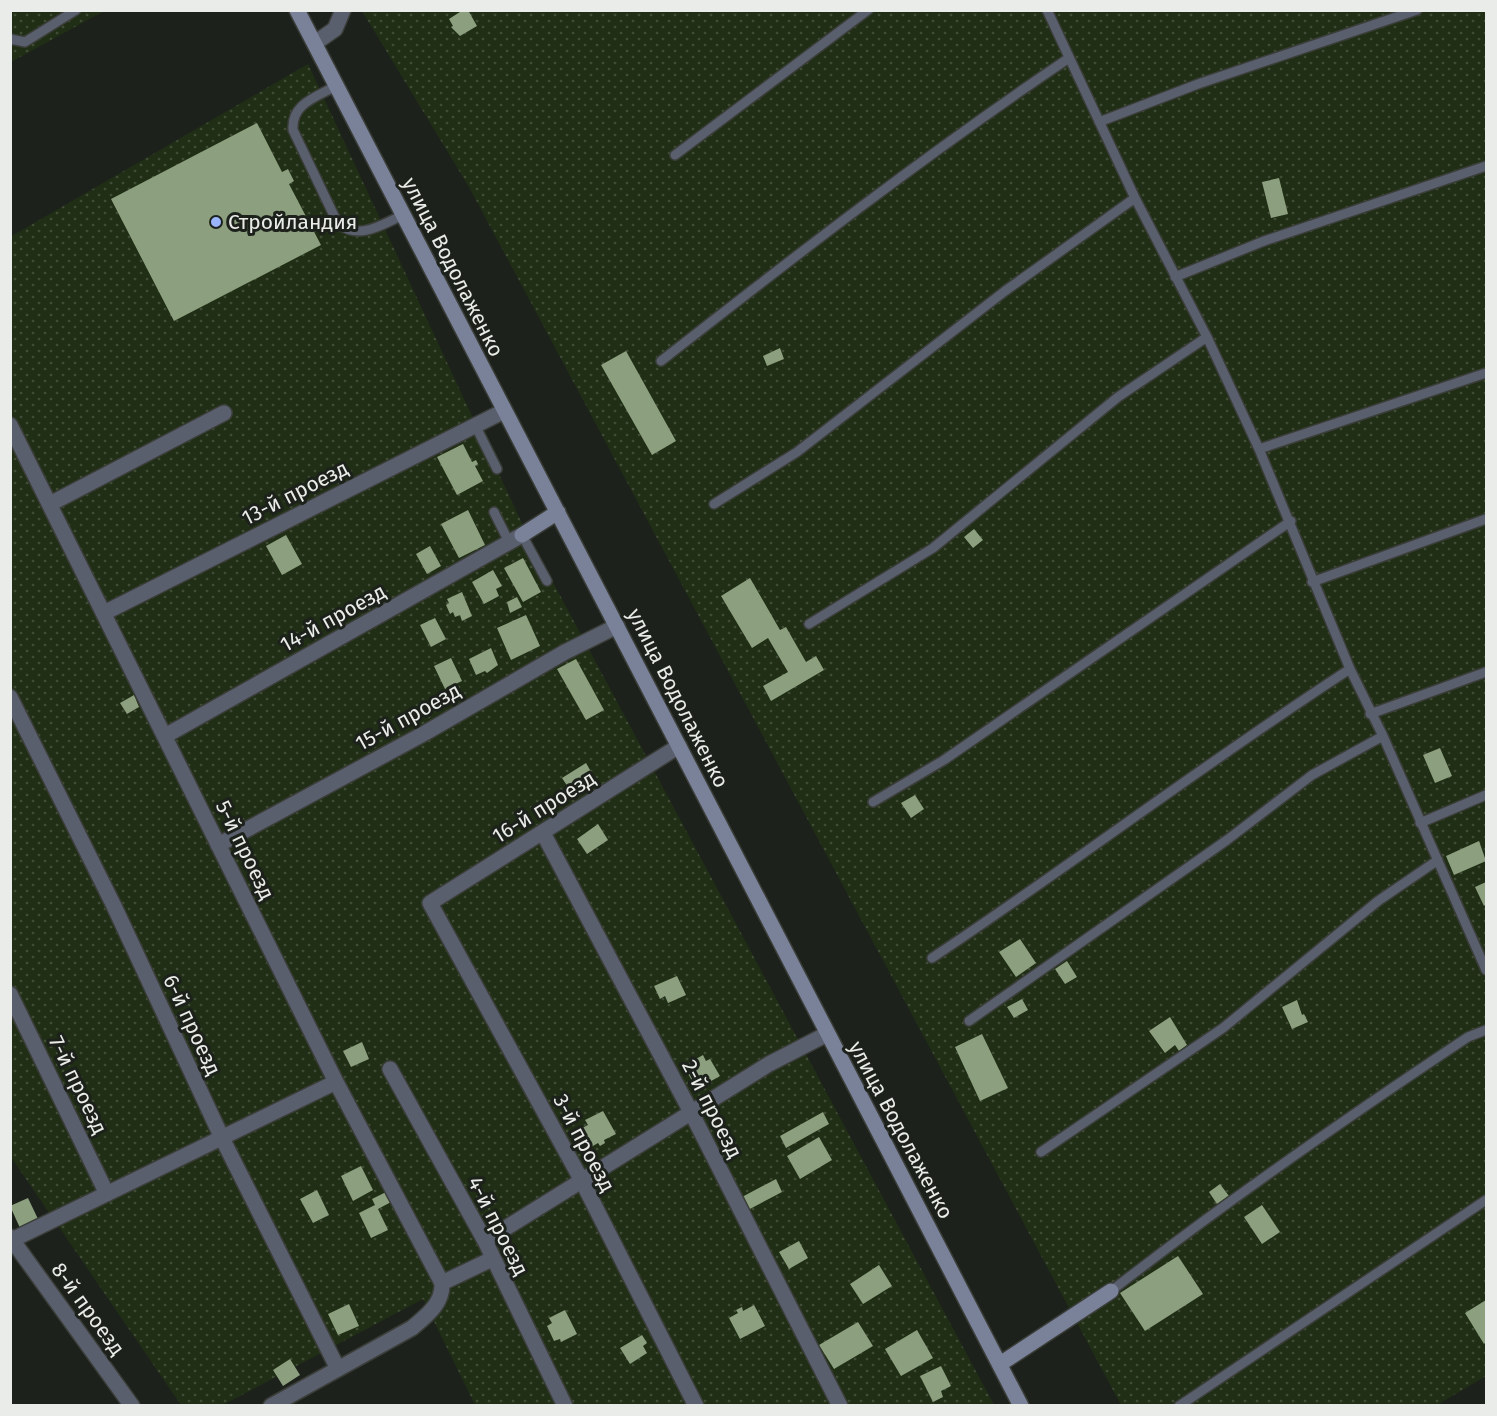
<svg xmlns="http://www.w3.org/2000/svg" width="1497" height="1416" viewBox="0 0 1497 1416" font-family="'Fira Sans',sans-serif">
  <defs>
    <pattern id="grass-dots" width="8" height="8" patternUnits="userSpaceOnUse" patternTransform="scale(1.5)"><rect width="8" height="8" fill="#1f2e14"/><path d="M2 2h.1M6 6h.1" fill="none" stroke="#404c36" stroke-width="1.8" stroke-linecap="round"/></pattern>
  </defs>
  <rect width="100%" height="100%" fill="#1d211b"/>
  <path fill="url(#grass-dots)" d="M 11,11 L 104,11 L 11,62 Z
    M 362,11 L 1486,11 L 1486,1376 L 1437,1405 L 1121,1405 L 469,187 Z
    M 308,64 L 526,532 L 994,1405 L 475,1405 L 423,1299 L 223,1405 L 181,1405 L 11,1157 L 10,237 Z"/>
  <path fill="#8ca07f" d="M 463,10 L 468,10 L 477,26 L 460,36 L 451,27 L 453,26 L 449,19 Z
    M 257,123 L 282,172 L 288,169 L 294,181 L 289,184 L 321,245 L 174,321 L 111,199 Z
    M 1279,178 L 1288,214 L 1271,218 L 1262,182 Z
    M 780,348 L 784,359 L 767,366 L 763,356 Z
    M 626,351 L 676,441 L 652,455 L 601,365 Z
    M 463,444 L 472,462 L 476,460 L 478,464 L 475,466 L 483,481 L 457,495 L 437,457 Z
    M 468,510 L 485,545 L 459,558 L 441,524 Z
    M 974,529 L 983,540 L 973,548 L 964,537 Z
    M 286,535 L 302,564 L 282,575 L 266,546 Z
    M 430,546 L 441,566 L 427,574 L 416,554 Z
    M 523,558 L 541,592 L 523,602 L 504,568 Z
    M 493,570 L 502,586 L 496,589 L 499,596 L 484,604 L 472,582 Z
    M 750,578 L 780,630 L 786,627 L 806,662 L 816,656 L 824,670 L 771,701 L 763,686 L 788,672 L 768,638 L 752,648 L 721,596 Z
    M 462,592 L 472,616 L 462,621 L 460,615 L 455,617 L 453,612 L 450,614 L 446,605 L 449,603 L 447,599 Z
    M 517,597 L 522,607 L 510,613 L 507,602 Z
    M 526,615 L 540,646 L 511,660 L 497,628 Z
    M 435,618 L 446,639 L 431,647 L 420,625 Z
    M 491,648 L 498,665 L 487,673 L 485,671 L 476,675 L 469,659 Z
    M 451,658 L 462,681 L 445,689 L 434,666 Z
    M 576,659 L 604,710 L 586,720 L 557,669 Z
    M 134,695 L 139,707 L 127,714 L 120,703 Z
    M 1440,748 L 1452,776 L 1435,783 L 1423,755 Z
    M 586,763 L 597,782 L 580,789 L 582,791 L 574,796 L 562,778 Z
    M 915,795 L 924,809 L 911,818 L 901,803 Z
    M 598,824 L 608,840 L 587,854 L 577,839 Z
    M 1479,841 L 1486,861 L 1454,875 L 1446,856 Z
    M 1486,882 L 1486,904 L 1484,906 L 1475,887 Z
    M 1020,939 L 1036,963 L 1016,977 L 999,952 Z
    M 1067,961 L 1077,977 L 1065,984 L 1055,969 Z
    M 677,976 L 686,995 L 668,1003 L 665,996 L 660,999 L 654,986 Z
    M 1022,999 L 1028,1010 L 1014,1018 L 1007,1007 Z
    M 1297,1000 L 1302,1015 L 1304,1014 L 1308,1022 L 1292,1029 L 1282,1007 Z
    M 1170,1017 L 1187,1045 L 1179,1051 L 1175,1045 L 1165,1053 L 1149,1031 Z
    M 982,1034 L 1008,1088 L 980,1101 L 955,1047 Z
    M 362,1042 L 369,1059 L 351,1067 L 343,1051 Z
    M 703,1055 L 706,1061 L 710,1059 L 720,1076 L 697,1089 L 687,1072 L 691,1070 L 687,1064 Z
    M 603,1111 L 616,1134 L 604,1140 L 605,1143 L 600,1146 L 598,1143 L 586,1150 L 576,1131 L 588,1125 L 585,1120 Z
    M 823,1112 L 829,1124 L 786,1148 L 780,1136 Z
    M 819,1137 L 832,1160 L 800,1179 L 787,1156 Z
    M 361,1166 L 373,1190 L 353,1201 L 341,1176 Z
    M 776,1179 L 782,1192 L 748,1210 L 742,1197 Z
    M 1220,1184 L 1229,1196 L 1217,1204 L 1209,1192 Z
    M 317,1190 L 329,1215 L 313,1223 L 300,1199 Z
    M 386,1192 L 391,1202 L 378,1209 L 388,1230 L 371,1238 L 359,1213 L 375,1205 L 372,1199 Z
    M 28,1198 L 38,1219 L 20,1228 L 10,1206 Z
    M 1262,1205 L 1280,1232 L 1262,1244 L 1244,1217 Z
    M 799,1241 L 808,1258 L 789,1269 L 779,1252 Z
    M 1178,1256 L 1203,1294 L 1145,1331 L 1120,1293 Z
    M 879,1265 L 892,1286 L 863,1304 L 850,1284 Z
    M 1486,1300 L 1486,1342 L 1484,1344 L 1465,1313 Z
    M 349,1304 L 359,1326 L 338,1335 L 328,1314 Z
    M 754,1305 L 765,1326 L 740,1339 L 729,1318 L 738,1313 L 736,1310 L 742,1307 L 743,1311 Z
    M 565,1310 L 577,1334 L 561,1342 L 560,1339 L 554,1341 L 547,1326 L 552,1323 L 549,1318 Z
    M 858,1322 L 873,1346 L 834,1369 L 819,1345 Z
    M 917,1330 L 933,1358 L 901,1376 L 885,1349 Z
    M 642,1335 L 647,1343 L 643,1346 L 647,1353 L 630,1364 L 620,1348 Z
    M 290,1359 L 300,1375 L 283,1386 L 273,1370 Z
    M 941,1366 L 951,1386 L 941,1391 L 943,1397 L 933,1402 L 920,1376 Z"/>
  <g fill="none" stroke-linecap="round" stroke-linejoin="round">
    <g stroke="#3a3d38" stroke-width="12">
      <path id="lane" d="M 1047,10 L 1135,198 L 1207,337 L 1259,449 L 1350,669 L 1383,736 L 1486,970
        M 10,39 L 25,42 L 76,10
        M 336,86 C 316,97 291,104 293,130 L 338,224 C 360,240 381,225 403,215
        M 1099,122 L 1198,84 L 1417,10
        M 675,155 L 868,10
        M 1175,277 L 1264,241 L 1486,166
        M 661,361 C 795,256 928,153 1069,58
        M 475,425 L 497,469
        M 1259,449 L 1486,373
        M 714,504 L 797,452 L 1005,291 L 1135,198
        M 494,512 L 510,544
        M 522,535 L 547,581
        M 1312,582 L 1486,519
        M 809,624 L 933,548 L 1118,397 L 1207,337
        M 1370,714 L 1486,672
        M 873,802 L 944,760 L 1291,521
        M 1420,823 L 1486,795
        M 932,958 C 1073,864 1208,761 1350,669
        M 969,1021 L 1227,840 L 1312,775 L 1383,736
        M 1041,1152 L 1223,1028 L 1378,901 L 1438,860
        M 1111,1291 C 1227,1201 1346,1118 1468,1037 L 1486,1030
        M 1179,1406 L 1486,1200"/>
    </g>
    <g stroke="#3a3d38" stroke-width="18">
      <path id="street" d="M 315,43 L 335,29 L 343,10
        M 10,425 L 336,1082 L 442,1283 C 443,1304 426,1316 412,1328 L 271,1406
        M 50,504 L 224,413
        M 104,613 L 504,411
        M 10,697 L 114,906 L 222,1138 L 338,1369
        M 165,736 L 522,535
        M 679,746 L 430,903 L 582,1181 L 696,1406
        M 543,833 L 691,1112 L 840,1406
        M 218,845 L 425,733 L 565,652 L 617,626
        M 10,994 L 107,1194
        M 390,1069 L 485,1241 L 565,1406
        M 10,1237 L 132,1406
        M 12,1240 L 336,1082
        M 485,1241 L 769,1064 L 827,1034
        M 442,1283 L 492,1259"/>
    </g>
    <g stroke="#3a3d38" stroke-width="18">
      <path id="secondary" d="M 297,10 L 1021,1406
        M 522,535 L 558,512
        M 1000,1364 L 1111,1291"/>
    </g>
    <use href="#lane" stroke="#595f6d" stroke-width="9"/>
    <use href="#street" stroke="#595f6d" stroke-width="15"/>
    <use href="#secondary" stroke="#7a8299" stroke-width="15"/>
  </g>
  <circle fill="#9bb5fd" stroke="#1d211b" stroke-width="2" cx="216" cy="222" r="6"/>
  <g text-anchor="middle" dominant-baseline="central" stroke-width="6" stroke-linejoin="round" paint-order="stroke">
    <g font-size="21" fill="#e9ece8" stroke="#1d211b" text-anchor="start">
      <text x="228" y="222">Стройландия</text>
    </g>
    <g font-size="21" fill="#e9ece8" stroke="#1d211b">
      <text transform="translate(453 267) rotate(63)">улица Водолаженко</text>
      <text transform="translate(295 493) rotate(-27)">13-й проезд</text>
      <text transform="translate(333 618) rotate(-29)">14-й проезд</text>
      <text transform="translate(678 698) rotate(63)">улица Водолаженко</text>
      <text transform="translate(408 717) rotate(-29)">15-й проезд</text>
      <text transform="translate(544 807) rotate(-32)">16-й проезд</text>
      <text transform="translate(245 850) rotate(64)">5-й проезд</text>
      <text transform="translate(192 1025) rotate(65)">6-й проезд</text>
      <text transform="translate(78 1085) rotate(64)">7-й проезд</text>
      <text transform="translate(712 1109) rotate(63)">2-й проезд</text>
      <text transform="translate(901 1130) rotate(62)">улица Водолаженко</text>
      <text transform="translate(584 1143) rotate(62)">3-й проезд</text>
      <text transform="translate(498 1226) rotate(63)">4-й проезд</text>
      <text transform="translate(88 1309) rotate(54)">8-й проезд</text>
    </g>
  </g>
  <rect width="1497" height="1416" fill="none" stroke="#e9ece8" stroke-width="24"/>
</svg>
